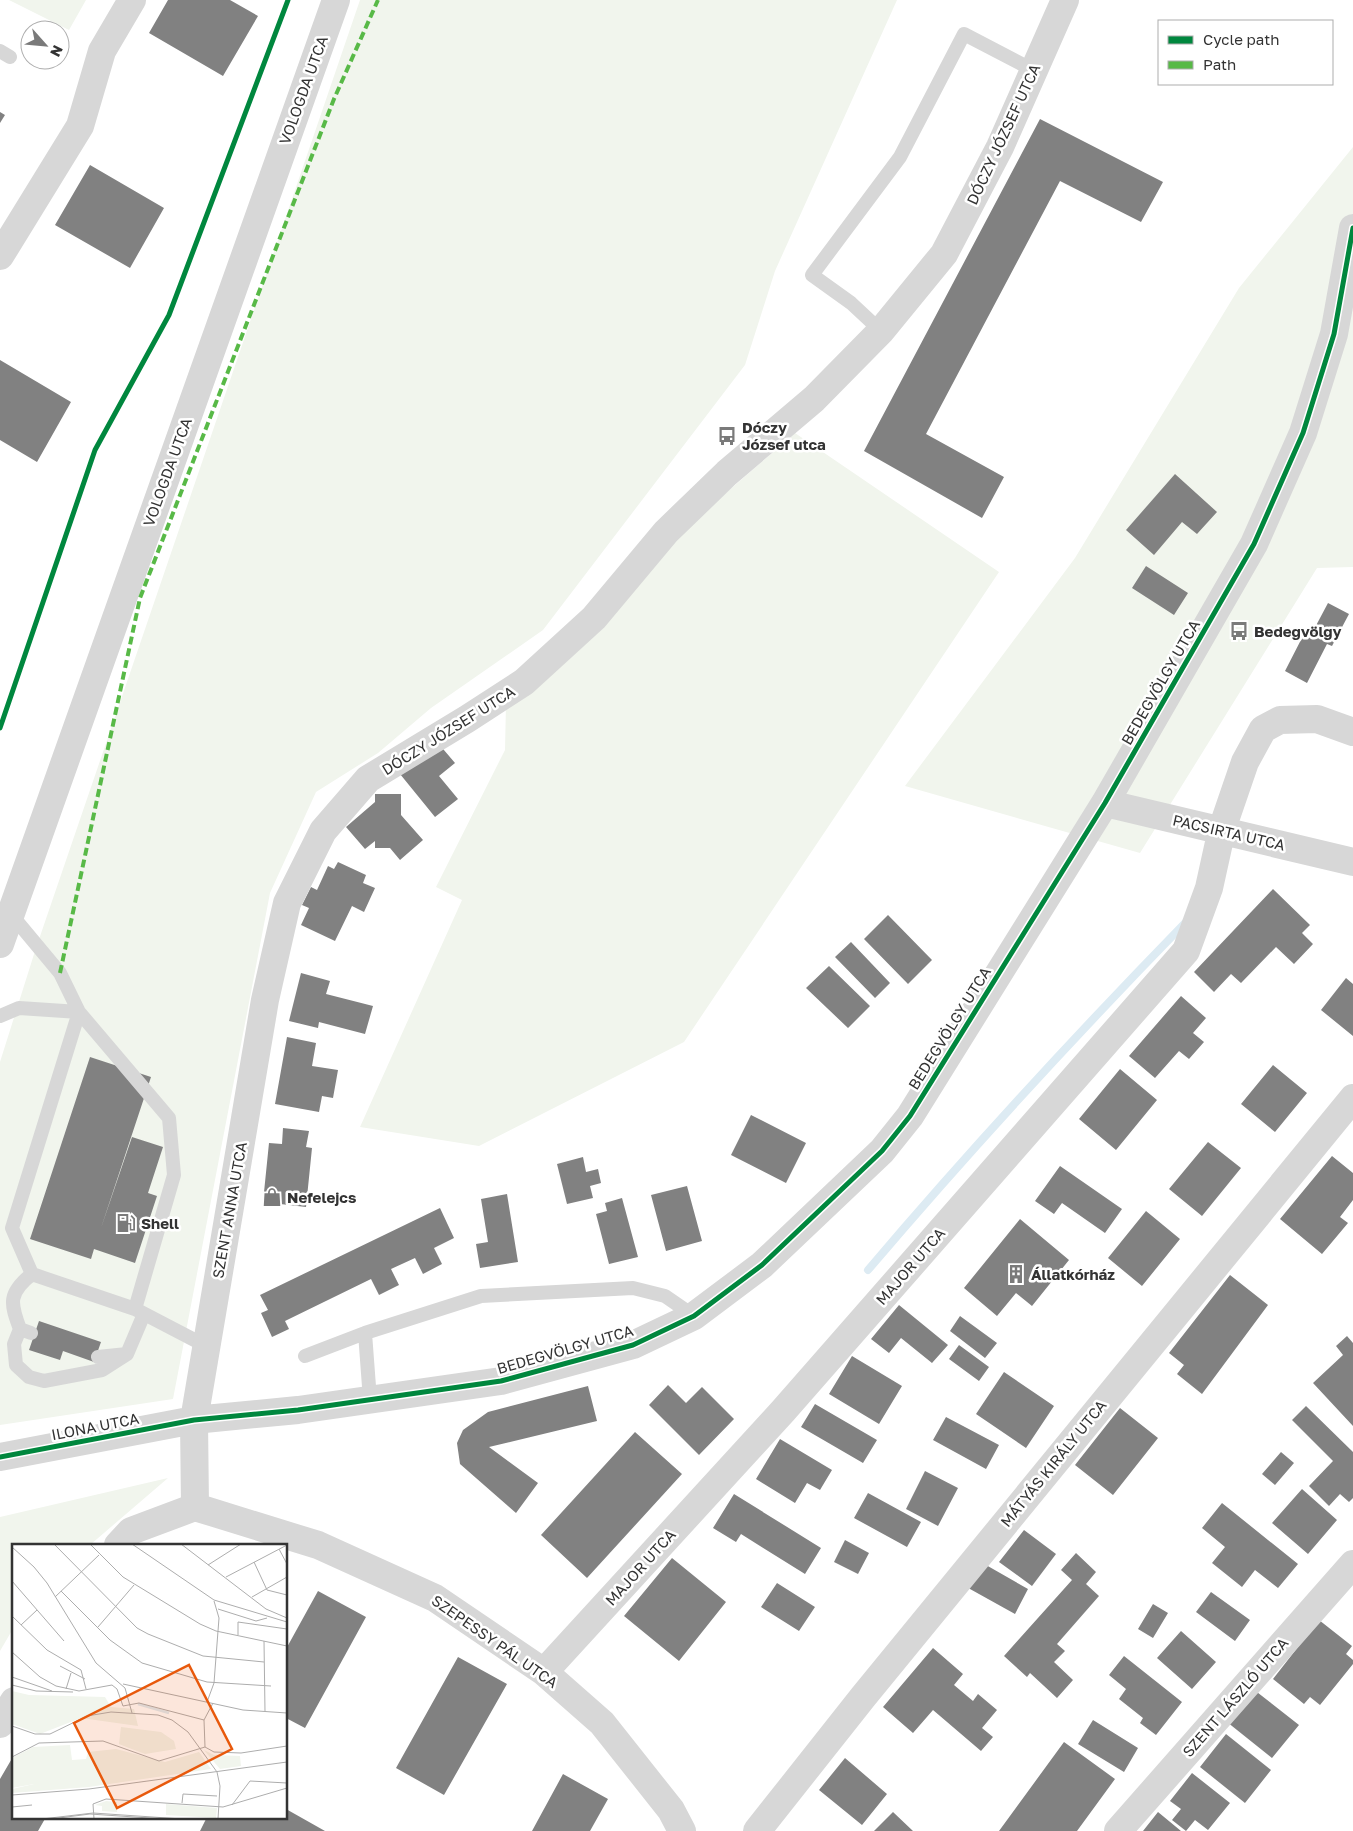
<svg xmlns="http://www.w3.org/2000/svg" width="1353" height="1831" viewBox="0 0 1353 1831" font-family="'Golos Text',sans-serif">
  <rect width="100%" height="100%" fill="#fff"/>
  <path fill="#f1f5ed" d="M 9,0 L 86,0 L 69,30 Z
    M 360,0 L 897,0 L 775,271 L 745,365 L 543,630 L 431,708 L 378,753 L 316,792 L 270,893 L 173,1399 L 0,1425 L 0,1062 L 35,951 Z
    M 1353,147 L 1353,567 L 1317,568 L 1140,853 L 905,786 L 1075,558 L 1239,288 Z
    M 795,433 L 999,572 L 684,1042 L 479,1146 L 360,1127 L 462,900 L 436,887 L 505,750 L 506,703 L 674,538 Z
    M 168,1478 L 90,1545 L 14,1545 L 14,1627 L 0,1651 L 0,1517 Z"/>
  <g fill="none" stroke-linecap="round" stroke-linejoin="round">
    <path stroke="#ddebf3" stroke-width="8" d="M 868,1270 C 970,1150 1076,1035 1186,922"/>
  </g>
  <path fill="#818181" d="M 168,0 L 230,0 L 258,16 L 223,76 L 149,33 Z
    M 0,112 L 5,115 L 0,123 Z
    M 1040,119 L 1163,182 L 1141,222 L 1060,181 L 926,434 L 1004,477 L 982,518 L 864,451 Z
    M 90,165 L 164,208 L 130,268 L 55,225 Z
    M 0,360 L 71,402 L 37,462 L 0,440 Z
    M 1175,474 L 1217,512 L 1197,534 L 1182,522 L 1154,555 L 1126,530 Z
    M 1146,566 L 1188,593 L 1174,615 L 1132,588 Z
    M 1328,603 L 1349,614 L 1332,646 L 1327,644 L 1307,683 L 1285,671 L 1305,632 L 1311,635 Z
    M 438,743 L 455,763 L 439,776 L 458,799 L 435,817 L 400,774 Z
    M 375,794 L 401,794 L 401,815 L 423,840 L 400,860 L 390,848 L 375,848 L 375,841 L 365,849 L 346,827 L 375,802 Z
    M 338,862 L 366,875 L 363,883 L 375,888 L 364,912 L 352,906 L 335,941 L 301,925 L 309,908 L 302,905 L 311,887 L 317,890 L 328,866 L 334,869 Z
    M 1273,889 L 1310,925 L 1302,933 L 1313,944 L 1294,964 L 1276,947 L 1241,983 L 1231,974 L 1214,992 L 1194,972 Z
    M 888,915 L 932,960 L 908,984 L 864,939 Z
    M 851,942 L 890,983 L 875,998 L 835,957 Z
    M 829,966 L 870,1006 L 848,1028 L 806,988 Z
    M 301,973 L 330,981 L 326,994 L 373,1006 L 365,1034 L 319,1022 L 318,1028 L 289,1021 Z
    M 1346,978 L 1353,984 L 1353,1036 L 1321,1010 Z
    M 1181,996 L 1206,1018 L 1193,1033 L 1204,1042 L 1189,1059 L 1179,1051 L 1155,1078 L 1129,1056 Z
    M 287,1037 L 316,1043 L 312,1066 L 338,1070 L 333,1098 L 322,1096 L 319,1112 L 275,1104 Z
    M 90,1057 L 151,1077 L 101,1228 L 132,1137 L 163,1147 L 148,1193 L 157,1196 L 135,1263 L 94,1249 L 91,1259 L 30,1239 Z
    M 1273,1065 L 1307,1093 L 1275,1132 L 1241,1104 Z
    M 1120,1069 L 1157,1100 L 1116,1150 L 1079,1119 Z
    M 751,1115 L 806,1143 L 786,1183 L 731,1155 Z
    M 283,1128 L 309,1131 L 306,1147 L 312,1148 L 306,1207 L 263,1202 L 269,1143 L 282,1144 Z
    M 1208,1142 L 1241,1168 L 1202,1216 L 1169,1189 Z
    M 1332,1156 L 1353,1173 L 1353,1200 L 1340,1217 L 1348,1223 L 1322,1254 L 1280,1219 Z
    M 583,1157 L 586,1172 L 598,1169 L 601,1183 L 590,1186 L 593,1198 L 567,1204 L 557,1164 Z
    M 1060,1166 L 1122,1209 L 1105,1233 L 1062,1203 L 1054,1214 L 1035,1201 Z
    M 687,1186 L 702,1241 L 666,1251 L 651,1195 Z
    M 507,1194 L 518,1262 L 480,1268 L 476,1244 L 488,1242 L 481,1199 Z
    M 622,1198 L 638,1257 L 609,1264 L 596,1214 L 607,1211 L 605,1203 Z
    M 440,1208 L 454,1238 L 434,1248 L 442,1264 L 423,1274 L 415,1258 L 391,1269 L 399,1285 L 379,1295 L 371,1279 L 285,1321 L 289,1329 L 272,1337 L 261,1313 L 268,1310 L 260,1295 Z
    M 1146,1211 L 1180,1239 L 1142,1286 L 1108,1258 Z
    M 1020,1219 L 1069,1260 L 1032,1306 L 1016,1293 L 997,1316 L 964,1288 Z
    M 1230,1275 L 1268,1305 L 1202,1394 L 1177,1374 L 1184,1365 L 1169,1353 Z
    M 899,1305 L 948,1345 L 932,1363 L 901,1338 L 889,1353 L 871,1339 Z
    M 960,1316 L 997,1343 L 985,1358 L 950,1331 Z
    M 39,1321 L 101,1342 L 94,1362 L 63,1351 L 60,1360 L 29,1350 Z
    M 1347,1336 L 1353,1343 L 1353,1426 L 1313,1383 L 1343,1355 L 1336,1346 Z
    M 959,1345 L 989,1367 L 979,1381 L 949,1359 Z
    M 852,1356 L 902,1386 L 879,1424 L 829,1394 Z
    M 1004,1372 L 1054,1406 L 1026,1448 L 976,1414 Z
    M 668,1385 L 686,1403 L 702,1387 L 734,1419 L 699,1455 L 649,1405 Z
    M 588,1386 L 597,1421 L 489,1447 L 538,1483 L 516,1513 L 460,1464 L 457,1443 L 463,1430 L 488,1412 Z
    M 815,1404 L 877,1440 L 863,1463 L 801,1427 Z
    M 1306,1406 L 1353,1452 L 1353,1498 L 1349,1502 L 1340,1494 L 1329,1506 L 1309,1486 L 1333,1461 L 1292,1420 Z
    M 1120,1408 L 1158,1438 L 1113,1495 L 1075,1465 Z
    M 946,1417 L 999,1445 L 986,1469 L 933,1440 Z
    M 635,1432 L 682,1474 L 587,1578 L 541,1535 Z
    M 780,1439 L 832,1470 L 820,1490 L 807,1483 L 795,1503 L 756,1479 Z
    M 1281,1452 L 1294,1463 L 1275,1485 L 1262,1474 Z
    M 925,1471 L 958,1488 L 938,1526 L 906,1509 Z
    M 1302,1489 L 1337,1520 L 1308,1554 L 1272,1523 Z
    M 868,1493 L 921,1522 L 907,1547 L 854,1518 Z
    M 734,1494 L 821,1548 L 805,1574 L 741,1534 L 736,1542 L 713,1528 Z
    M 1222,1503 L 1298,1564 L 1278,1588 L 1255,1570 L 1242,1587 L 1212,1563 L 1225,1547 L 1202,1528 Z
    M 1024,1530 L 1056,1554 L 1032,1586 L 999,1562 Z
    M 845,1540 L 869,1553 L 858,1574 L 834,1562 Z
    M 1076,1553 L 1096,1572 L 1086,1584 L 1099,1596 L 1057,1644 L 1065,1651 L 1054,1662 L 1073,1680 L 1057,1698 L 1030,1673 L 1027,1677 L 1004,1656 L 1072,1580 L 1061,1570 Z
    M 672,1558 L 726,1602 L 679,1661 L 624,1616 Z
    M 979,1561 L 1028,1589 L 1015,1614 L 961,1584 Z
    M 777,1583 L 815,1607 L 799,1631 L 761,1607 Z
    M 318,1591 L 366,1617 L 305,1728 L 286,1718 L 286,1649 Z
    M 1211,1592 L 1250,1620 L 1235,1641 L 1196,1612 Z
    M 1153,1604 L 1168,1613 L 1153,1638 L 1138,1629 Z
    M 1319,1620 L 1352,1646 L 1346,1654 L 1353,1660 L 1353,1664 L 1320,1705 L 1310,1697 L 1304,1704 L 1273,1679 Z
    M 1181,1631 L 1216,1662 L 1192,1689 L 1157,1658 Z
    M 933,1648 L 963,1674 L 954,1685 L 973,1701 L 978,1694 L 997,1710 L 982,1728 L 993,1737 L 981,1751 L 933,1710 L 913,1733 L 883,1707 Z
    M 1124,1656 L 1182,1702 L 1156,1735 L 1140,1723 L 1143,1718 L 1119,1699 L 1126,1689 L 1109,1675 Z
    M 458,1657 L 507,1684 L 444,1795 L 396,1768 Z
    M 1253,1689 L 1299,1725 L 1272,1758 L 1227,1722 Z
    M 1093,1720 L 1138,1748 L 1124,1772 L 1078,1744 Z
    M 1226,1734 L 1271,1770 L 1245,1803 L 1200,1767 Z
    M 1064,1742 L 1115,1779 L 1077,1831 L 999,1831 Z
    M 14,1755 L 14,1817 L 46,1817 L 38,1831 L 0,1831 L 0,1779 Z
    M 845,1758 L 887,1794 L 862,1825 L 819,1790 Z
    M 1192,1773 L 1230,1803 L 1208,1830 L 1195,1820 L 1186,1831 L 1172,1820 L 1181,1809 L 1170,1801 Z
    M 563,1774 L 608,1799 L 590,1831 L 532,1831 Z
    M 286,1809 L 325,1831 L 200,1831 L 207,1817 L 286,1817 Z
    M 893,1812 L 913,1831 L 874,1831 Z
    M 1158,1812 L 1181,1831 L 1143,1831 Z"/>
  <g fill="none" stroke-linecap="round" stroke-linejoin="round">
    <path stroke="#d7d7d7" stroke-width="14" d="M 0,51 L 10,57
      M 881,331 L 851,303 L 812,275 L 900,157 L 964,34 L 1033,70
      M 10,913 L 60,973 L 79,1012 L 169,1118 L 174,1175 L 135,1309 L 206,1346
      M 0,1016 L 19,1008 L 79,1012 L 12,1228 L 32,1274 L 135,1309
      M 20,1329 L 14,1344 L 16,1365 L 29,1377 L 44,1381 L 102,1370 L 127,1354
      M 31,1333 L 20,1329 C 10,1303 8,1293 32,1274
      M 365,1333 L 370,1400
      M 305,1356 L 365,1333 L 481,1296 L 633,1288 L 665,1296 L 694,1316
      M 98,1357 L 127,1354 L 144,1314"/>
    <path stroke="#d7d7d7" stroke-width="28" d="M 0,256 L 80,126 L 102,51 L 132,0
      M 1105,803 L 1353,862
      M 0,1457 L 194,1420 L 298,1410 L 501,1381 L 633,1345 L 694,1316 L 762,1265 L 882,1151 L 910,1116 L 1105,803 L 1254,544 L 1303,433 L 1334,334 L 1353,228
      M 195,1507 L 194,1420 L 265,1000 L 287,903 L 323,831 L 368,779 L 467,719 L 524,682 L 594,618 L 666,532 L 727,473 L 814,399 L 881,331 L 944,254 L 1000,147 L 1065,0
      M 195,1507 L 318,1545 L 435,1598 L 544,1672 L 602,1723 L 671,1810 L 682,1831
      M 118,1545 L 131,1531 L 195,1507
      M 544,1672 L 783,1411 L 1186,951 L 1209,888 L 1222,829 L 1245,762 L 1263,729 L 1280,720 L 1317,719 L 1353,732
      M 0,1724 L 14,1701
      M 757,1831 L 863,1697 L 1353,1098
      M 1118,1831 L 1353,1564"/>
    <path stroke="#d7d7d7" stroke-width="28" d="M 0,944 L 336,0"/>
    <path stroke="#58b947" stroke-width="4" stroke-dasharray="8 4" stroke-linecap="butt" d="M 60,973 L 140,598 L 334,99 L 378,0"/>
    <g stroke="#fff" stroke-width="8">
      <path id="cycleway" d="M 0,728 L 95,450 L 169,315 L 288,0
        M 0,1457 L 194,1420 L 298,1410 L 501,1381 L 633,1345 L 694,1316 L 762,1265 L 882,1151 L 910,1116 L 1105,803 L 1254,544 L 1303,433 L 1334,334 L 1353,228"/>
    </g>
    <use href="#cycleway" stroke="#00873e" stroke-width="5"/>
  </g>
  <defs>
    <g id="bus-bare" transform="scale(1.5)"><path d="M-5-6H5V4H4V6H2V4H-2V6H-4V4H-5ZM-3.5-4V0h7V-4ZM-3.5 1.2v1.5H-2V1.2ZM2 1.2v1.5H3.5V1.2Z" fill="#7a7a7a" stroke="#fff" stroke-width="2.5" paint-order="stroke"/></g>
    <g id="shop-bare" transform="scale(1.5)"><path d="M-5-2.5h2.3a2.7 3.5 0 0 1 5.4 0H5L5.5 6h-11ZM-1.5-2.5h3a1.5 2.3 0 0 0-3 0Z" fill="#7a7a7a" stroke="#fff" stroke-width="2.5" paint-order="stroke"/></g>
    <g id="fuel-bare" transform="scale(1.5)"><path d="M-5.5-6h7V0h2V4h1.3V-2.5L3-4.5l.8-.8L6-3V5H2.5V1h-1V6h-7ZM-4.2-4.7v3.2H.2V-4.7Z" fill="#7a7a7a" stroke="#fff" stroke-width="2.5" paint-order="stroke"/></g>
    <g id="building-bare" transform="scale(1.5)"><path d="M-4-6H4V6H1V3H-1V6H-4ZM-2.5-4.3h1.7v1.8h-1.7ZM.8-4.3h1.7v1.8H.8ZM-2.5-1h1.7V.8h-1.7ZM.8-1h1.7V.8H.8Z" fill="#7a7a7a" stroke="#fff" stroke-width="2.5" paint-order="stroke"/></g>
  </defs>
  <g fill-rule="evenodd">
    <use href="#bus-bare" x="727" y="436"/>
    <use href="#bus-bare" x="1239" y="631"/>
    <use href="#shop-bare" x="272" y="1197"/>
    <use href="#fuel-bare" x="126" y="1223"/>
    <use href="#building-bare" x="1016" y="1274"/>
  </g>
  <g text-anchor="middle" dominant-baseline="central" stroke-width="5" stroke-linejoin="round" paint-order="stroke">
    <g font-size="15" fill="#333" stroke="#fff">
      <text transform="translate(303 90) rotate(-70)">VOLOGDA UTCA</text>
      <text transform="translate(1003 134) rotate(-65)">DÓCZY JÓZSEF UTCA</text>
      <text transform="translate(167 472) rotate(-70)">VOLOGDA UTCA</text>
      <text transform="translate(1160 682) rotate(-60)">BEDEGVÖLGY UTCA</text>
      <text transform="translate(448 730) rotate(-32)">DÓCZY JÓZSEF UTCA</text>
      <text transform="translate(1229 832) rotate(13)">PACSIRTA UTCA</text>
      <text transform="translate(949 1028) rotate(-58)">BEDEGVÖLGY UTCA</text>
      <text transform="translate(229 1210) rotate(-80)">SZENT ANNA UTCA</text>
      <text transform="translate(910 1266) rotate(-49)">MAJOR UTCA</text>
      <text transform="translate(565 1349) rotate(-16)">BEDEGVÖLGY UTCA</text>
      <text transform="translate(95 1426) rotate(-11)">ILONA UTCA</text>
      <text transform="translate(1053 1463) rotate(-51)">MÁTYÁS KIRÁLY UTCA</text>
      <text transform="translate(640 1567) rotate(-48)">MAJOR UTCA</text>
      <text transform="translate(495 1641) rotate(35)">SZEPESSY PÁL UTCA</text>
      <text transform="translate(1235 1697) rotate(-49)">SZENT LÁSZLÓ UTCA</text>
    </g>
    <g font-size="15" font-weight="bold" fill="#333" stroke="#fff" text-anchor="start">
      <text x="742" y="427">Dóczy<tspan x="742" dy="17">József utca</tspan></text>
      <text x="1254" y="631">Bedegvölgy</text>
      <text x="287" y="1197">Nefelejcs</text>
      <text x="141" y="1223">Shell</text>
      <text x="1031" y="1274">Állatkórház</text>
    </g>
  </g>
  <g transform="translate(12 1544)">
    <rect width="275" height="275" fill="#fff"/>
    <path d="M 0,147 L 17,151 L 93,153 L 99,163 L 122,165 L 126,182 L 69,174 L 28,190 L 0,180 ZM 109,183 L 149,188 L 162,197 L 164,205 L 133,210 L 117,204 L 107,200 ZM 58,201 L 60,216 L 74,215 L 76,208 L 104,205 L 153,218 L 187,208 L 199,225 L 77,243 L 0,249 L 0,245 L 22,240 L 0,244 L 0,214 L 21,203 ZM 192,206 L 202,211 L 228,212 L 229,222 L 208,225 ZM 94,257 L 105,258 L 105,268 L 90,267 L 90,262 L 83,261 ZM 154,260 L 205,264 L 204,274 L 154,271 Z" fill="#f1f5ed"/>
    <path fill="none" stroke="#ddebf3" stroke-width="2.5" d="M 126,160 L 157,169"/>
    <path fill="none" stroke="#adadad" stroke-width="1" d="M 42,0 L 125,84 L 136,90 L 191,112 L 252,118M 78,0 L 111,33 L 188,80 L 204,87 L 275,102M 120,0 L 202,56 L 275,78M 169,0 L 254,65 L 275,74M 0,3 L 22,23 L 35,39 L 84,119 L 113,144 L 120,169M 267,5 L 275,20M 242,18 L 255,46 L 275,51M 196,21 L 229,0M 214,33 L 275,1M 0,37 L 52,97M 49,47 L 98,96 L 130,119 L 195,138 L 259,142M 43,53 L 87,11M 240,53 L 275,33M 206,65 L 244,77 L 255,74M 0,72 L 35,106 L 69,126 L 74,145M 9,81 L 25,66M 86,83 L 122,41M 226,91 L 226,78 L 275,85M 252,97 L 253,168M 0,108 L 28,133 L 44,142 L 67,147 L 100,141 L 105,145 L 111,162 L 127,159 L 192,176M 48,122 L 73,135M 0,133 L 40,147M 111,140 L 231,166 L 275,169M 0,141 L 24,147 L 61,148M 54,145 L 59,129M 195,158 L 202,139 L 207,74 L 202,57M 0,182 L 23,190 L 38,190 L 75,172 L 99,168 L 146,171 L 160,176 L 176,188 L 205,228 L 208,242 L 206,275M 193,203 L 202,208 L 229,209 L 275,202M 193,203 L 192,176 L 201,159M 0,213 L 27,199 L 91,197 L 147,217 L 193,203M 0,251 L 77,245 L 275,218M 170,259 L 171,250 L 205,252M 220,261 L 238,237 L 275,239M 0,263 L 20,261M 30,275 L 81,269 L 170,275M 39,275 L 78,270 L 152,275M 82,275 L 81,260 L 94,255 L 211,263 L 275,244"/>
    <path fill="#e8590c" fill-opacity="0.15" stroke="#e8590c" stroke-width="2.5" d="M 177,121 L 220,205 L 105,264 L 62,179 Z"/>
    <rect width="275" height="275" fill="none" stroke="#333" stroke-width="2.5"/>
  </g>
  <rect x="1158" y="20" width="175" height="65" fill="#ffffff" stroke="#adadad"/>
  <rect x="1168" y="36" width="25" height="8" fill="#00873e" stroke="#adadad"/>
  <text x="1203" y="45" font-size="15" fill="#333333">Cycle path</text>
  <rect x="1168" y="61" width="25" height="8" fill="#58b947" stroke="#adadad"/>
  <text x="1203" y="70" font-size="15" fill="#333333">Path</text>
  <g transform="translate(45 45) rotate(117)"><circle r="24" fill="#ffffff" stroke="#adadad"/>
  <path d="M0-4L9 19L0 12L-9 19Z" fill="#7a7a7a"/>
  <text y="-8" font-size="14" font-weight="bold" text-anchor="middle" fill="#333333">N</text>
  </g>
</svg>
